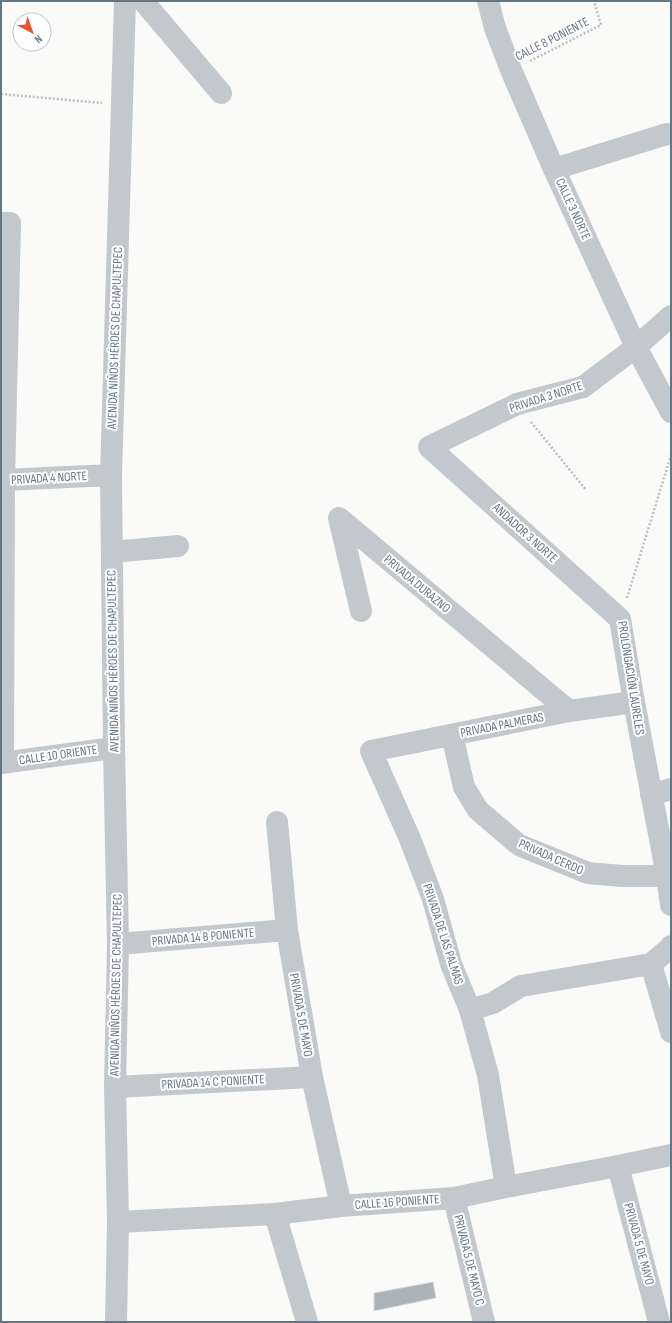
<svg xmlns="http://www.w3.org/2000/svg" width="672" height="1323" viewBox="0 0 672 1323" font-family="'Sofia Sans Condensed',sans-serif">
  <rect width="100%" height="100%" fill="#fafaf8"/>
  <path fill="#aab3b9" stroke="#dcdcda" d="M 433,1282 L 436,1298 L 374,1311 L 374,1293 Z"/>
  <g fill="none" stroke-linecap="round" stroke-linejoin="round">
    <path stroke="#bbbfc2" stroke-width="2.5" stroke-dasharray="2 2" stroke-linecap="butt" d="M 530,61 L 601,25 L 594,1
      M 1,94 L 102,103
      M 531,422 L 586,490
      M 627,598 L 671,455"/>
    <path stroke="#c3c8cc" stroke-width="22" d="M 143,1 L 221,93
      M 488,1 L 495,28 L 511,70 L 554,169 L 636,347 L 671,412
      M 554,169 L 667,134
      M 1,223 L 10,223 L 4,480 L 3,763
      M 671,316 L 636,347 L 583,387 L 517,404 L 429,447 L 620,619 L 634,702 L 667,876 L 671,905
      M 4,480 L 111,475
      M 339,518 L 569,711
      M 339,518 L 361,611
      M 112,552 L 178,546
      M 452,735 L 464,787 L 478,810 L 519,845 L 588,873 L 622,876 L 667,876
      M 1,763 L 114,748
      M 651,795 L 671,789
      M 277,822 L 287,930 L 312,1077 L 341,1206
      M 118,944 L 287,930
      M 651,964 L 671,1032
      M 470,1010 L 493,1003 L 521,986 L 651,964 L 670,948 L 671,946
      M 115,1087 L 312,1077
      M 618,1166 L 659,1322
      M 506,1187 L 488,1075 L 470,1010 L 451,964 L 433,899 L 410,839 L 371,751 L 569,711 L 634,702
      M 454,1198 L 484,1322
      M 275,1214 L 307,1322
      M 118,1222 L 275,1214 L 341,1206 L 454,1198 L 506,1187 L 618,1166 L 671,1155
      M 116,1322 L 118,1222 L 115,1087 L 118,944 L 114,748 L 111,475 L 125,1"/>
  </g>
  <g text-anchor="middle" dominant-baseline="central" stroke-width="4" stroke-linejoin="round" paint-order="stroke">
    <g font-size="13" fill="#657683" stroke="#fff">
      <text transform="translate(552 39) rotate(-27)">CALLE 8 PONIENTE</text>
      <text transform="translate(573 209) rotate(65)">CALLE 3 NORTE</text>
      <text transform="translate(115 338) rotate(-88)">AVENIDA NIÑOS HÉROES DE CHAPULTEPEC</text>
      <text transform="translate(546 397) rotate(-18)">PRIVADA 3 NORTE</text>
      <text transform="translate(49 478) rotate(-3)">PRIVADA 4 NORTE</text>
      <text transform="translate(525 533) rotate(42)">ANDADOR 3 NORTE</text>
      <text transform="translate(417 584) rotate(40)">PRIVADA DURAZNO</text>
      <text transform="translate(113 661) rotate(-91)">AVENIDA NIÑOS HÉROES DE CHAPULTEPEC</text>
      <text transform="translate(631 678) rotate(81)">PROLONGACIÓN LAURELES</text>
      <text transform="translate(502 725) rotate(-11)">PRIVADA PALMERAS</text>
      <text transform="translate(58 755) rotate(-8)">CALLE 10 ORIENTE</text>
      <text transform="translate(551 857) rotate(24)">PRIVADA CERDO</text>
      <text transform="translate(443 934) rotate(72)">PRIVADA DE LAS PALMAS</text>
      <text transform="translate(203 937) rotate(-5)">PRIVADA 14 B PONIENTE</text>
      <text transform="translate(116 985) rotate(-89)">AVENIDA NIÑOS HÉROES DE CHAPULTEPEC</text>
      <text transform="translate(301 1015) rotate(80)">PRIVADA 5 DE MAYO</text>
      <text transform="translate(213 1082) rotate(-3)">PRIVADA 14 C PONIENTE</text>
      <text transform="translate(397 1202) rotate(-4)">CALLE 16 PONIENTE</text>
      <text transform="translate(639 1244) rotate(75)">PRIVADA 5 DE MAYO</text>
      <text transform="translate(469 1260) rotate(76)">PRIVADA 5 DE MAYO C</text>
    </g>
  </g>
  <rect width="672" height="1323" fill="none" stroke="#657683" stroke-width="4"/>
  <g transform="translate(32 32) rotate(139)"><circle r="19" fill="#ffffff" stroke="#c1c8cd"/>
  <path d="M0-3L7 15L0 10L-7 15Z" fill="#e4572e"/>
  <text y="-6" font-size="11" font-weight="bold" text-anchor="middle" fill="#657683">N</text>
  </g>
</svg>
